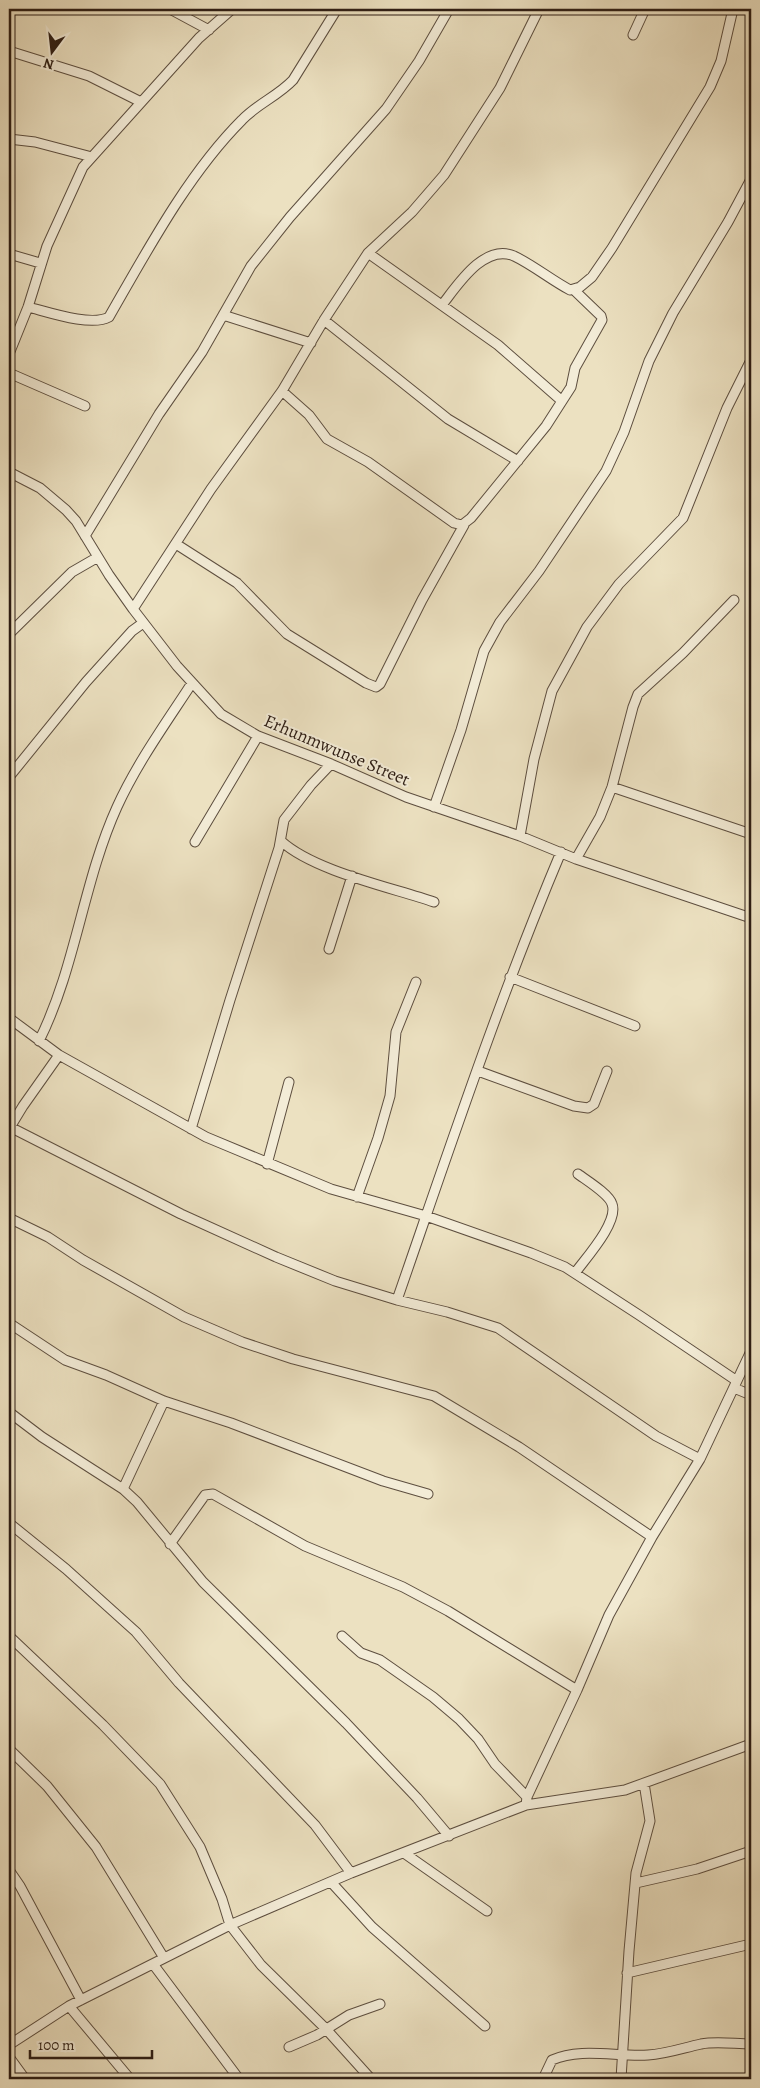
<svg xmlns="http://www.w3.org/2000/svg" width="760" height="2088" viewBox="0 0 760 2088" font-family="Alegreya,serif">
  <rect width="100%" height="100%" fill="#ece1c1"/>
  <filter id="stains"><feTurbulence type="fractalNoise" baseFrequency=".004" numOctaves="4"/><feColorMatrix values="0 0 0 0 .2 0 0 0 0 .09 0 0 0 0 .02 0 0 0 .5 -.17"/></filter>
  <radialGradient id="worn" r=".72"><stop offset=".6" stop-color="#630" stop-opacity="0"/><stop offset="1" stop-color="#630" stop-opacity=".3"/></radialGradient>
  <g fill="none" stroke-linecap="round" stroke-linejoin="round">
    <g stroke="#5d4e3f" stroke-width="11">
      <path id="minor" d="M 170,9 L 209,30
        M 633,35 L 645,9
        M 9,51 L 89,76 L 141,102
        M 9,139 L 35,142 L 92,157
        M 368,253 L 498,345 L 562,401 L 571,387 L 575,368 L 602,320 L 601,316 L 574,290
        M 9,254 L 40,263
        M 442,305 C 457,286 484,243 514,256 C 533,265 551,280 570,290 L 580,287 L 592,277 L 612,248 L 710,87 L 721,61 L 733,9
        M 28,307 C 48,312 91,327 109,317 C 147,251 188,174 242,120 C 257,104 278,96 293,80 L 337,9
        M 223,315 L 311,343
        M 324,320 L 448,419 L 518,461
        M 9,354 L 28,307 L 47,246 L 83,167 L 199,38 L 232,9
        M 9,373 L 85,406
        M 282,391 L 309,415 L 327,439 L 368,462 L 454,523 L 462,525 L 471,518 L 546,426 L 562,401
        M 9,472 L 40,488 L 66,510 L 76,521 L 109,575 L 133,609 L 177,666 L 221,714 L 258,736 L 331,764 L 406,797 L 520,836 L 576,859 L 751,918
        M 85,536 L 159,414 L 202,352 L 251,266 L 290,217 L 386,109 L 419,61 L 449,9
        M 176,544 L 237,583 L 287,634 L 366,683 L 376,687 L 380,684 L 422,600 L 464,525
        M 133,609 L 211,489 L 282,391 L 324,320 L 368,253 L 412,212 L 444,175 L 500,88 L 539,9
        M 9,634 L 72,572 L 98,557
        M 9,777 L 86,682 L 132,631 L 143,623
        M 612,787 L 751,834
        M 434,807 L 461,730 L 484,651 L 500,622 L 539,571 L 606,471 L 624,432 L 649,361 L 673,313 L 728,222 L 751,179
        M 520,836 L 534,759 L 552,691 L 587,627 L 619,584 L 683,518 L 727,408 L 751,360
        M 281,841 C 314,871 390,887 434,902
        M 195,842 L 258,736
        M 576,859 L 600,817 L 612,787 L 633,707 L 638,694 L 683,653 L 734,600
        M 329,949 L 352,876
        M 510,977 L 635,1026
        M 9,1018 L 59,1055 L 206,1137 L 331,1189 L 426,1216 L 531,1253 L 565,1267 L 639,1315 L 737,1381
        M 39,1041 C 76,967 83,882 117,807 C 137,763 166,723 192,683
        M 478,1071 L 574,1106 L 588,1108 L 594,1104 L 607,1071
        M 10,1127 L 181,1214 L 276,1257 L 335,1281 L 397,1300 L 447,1312 L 498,1328 L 656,1436 L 700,1459
        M 9,1129 L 23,1106 L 59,1055
        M 191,1129 L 230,1000 L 279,848 L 284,820 L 311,785 L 331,764
        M 267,1164 L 289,1082
        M 357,1197 L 378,1138 L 390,1096 L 396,1032 L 416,982
        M 9,1218 L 48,1237 L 83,1260 L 184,1317 L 242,1342 L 293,1359 L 434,1396 L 519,1447 L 652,1537
        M 575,1273 C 585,1259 619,1222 612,1204 C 609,1194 586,1180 578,1174
        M 397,1300 C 449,1150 499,999 561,852
        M 9,1323 L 65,1360 L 106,1375 L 164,1401 L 231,1423 L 383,1481 L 428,1494
        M 734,1388 L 751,1395
        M 9,1412 L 42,1437 L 123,1489 L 137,1502 L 203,1582 L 346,1723 L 417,1798 L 449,1836
        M 123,1489 L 164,1401
        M 9,1523 L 66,1569 L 136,1632 L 179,1683 L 315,1825 L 351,1873
        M 170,1544 L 205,1495 L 213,1494 L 305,1546 L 403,1587 L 448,1611 L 577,1690
        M 9,1636 L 103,1725 L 160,1784 L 200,1847 L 222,1899 L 230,1925 L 261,1965 L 326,2029 L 371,2079
        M 342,1636 L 361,1653 L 380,1660 L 433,1697 L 459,1719 L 478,1739 L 495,1764 L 527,1797
        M 9,1749 L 47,1786 L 96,1847 L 164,1958
        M 526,1805 L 527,1797 L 577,1690 L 609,1615 L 652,1537 L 700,1459 L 751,1351
        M 404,1853 L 487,1911
        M 9,1870 L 20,1886 L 81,2000
        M 331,1882 L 372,1927 L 485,2026
        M 636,1883 L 697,1869 L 751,1851
        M 153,1964 L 239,2079
        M 627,1973 L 751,1944
        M 69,2006 L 130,2079
        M 9,2045 L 69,2006 L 230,1925 L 351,1873 L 526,1805 L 625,1790 L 751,1744
        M 289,2047 L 317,2035 L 349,2015 L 380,2004
        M 9,2057 L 25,2079
        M 543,2079 L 552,2060 C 581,2047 616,2057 648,2055 C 666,2054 683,2048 701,2044 C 717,2041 735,2044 751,2044
        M 621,2079 L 629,1951 L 636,1873 L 650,1821 L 644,1783"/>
    </g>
    <use href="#minor" stroke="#f3ecd7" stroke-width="9"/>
  </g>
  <g text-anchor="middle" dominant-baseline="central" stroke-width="4" stroke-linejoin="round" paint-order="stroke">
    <g font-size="18" fill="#2d1d14" stroke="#f3ecd7">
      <text transform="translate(337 750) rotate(23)">Erhunmwunse Street</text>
    </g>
  </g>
  <rect width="760" height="2088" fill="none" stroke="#ece1c1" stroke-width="30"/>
  <rect x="10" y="10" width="740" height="2068" fill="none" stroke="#2d1d14" stroke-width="2.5"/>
  <rect x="15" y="15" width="730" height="2058" fill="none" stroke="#2d1d14"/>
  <g transform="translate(52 52) rotate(195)" stroke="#f3ecd7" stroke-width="4" paint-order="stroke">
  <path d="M0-4L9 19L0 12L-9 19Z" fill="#2d1d14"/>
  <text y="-8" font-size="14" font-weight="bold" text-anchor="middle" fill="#2d1d14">N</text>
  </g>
  <path d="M30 2050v8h122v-8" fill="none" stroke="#2d1d14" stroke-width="2.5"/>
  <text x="38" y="2050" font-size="15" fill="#2d1d14" stroke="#f3ecd7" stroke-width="4" paint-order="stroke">100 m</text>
  <rect width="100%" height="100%" filter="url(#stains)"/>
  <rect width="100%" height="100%" fill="url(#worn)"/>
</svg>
